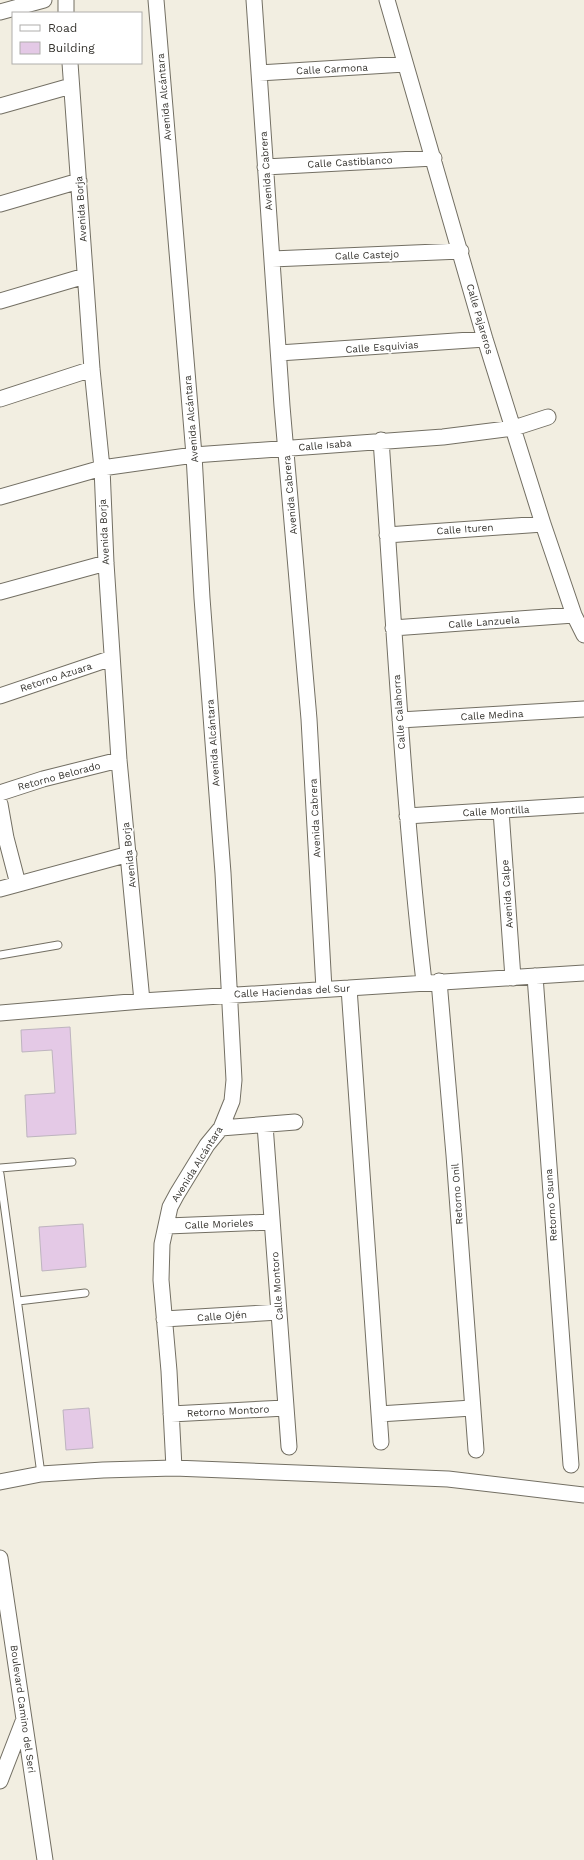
<svg xmlns="http://www.w3.org/2000/svg" width="584" height="1860" viewBox="0 0 584 1860" font-family="'Work Sans',sans-serif">
  <rect width="100%" height="100%" fill="#f2eee1"/>
  <path fill="#e4c9e6" stroke="#beb4bf" d="M 70,1027 L 76,1134 L 27,1137 L 25,1095 L 55,1093 L 52,1050 L 22,1052 L 21,1030 Z
    M 83,1224 L 86,1267 L 42,1271 L 39,1227 Z
    M 89,1408 L 93,1448 L 66,1450 L 63,1410 Z"/>
  <g fill="none" stroke-linecap="round" stroke-linejoin="round">
    <g stroke="#736f63" stroke-width="9">
      <path id="service" d="M 0,955 L 58,945
        M 0,1168 L 72,1162
        M 0,1174 L 41,1474
        M 18,1301 L 85,1293"/>
    </g>
    <g stroke="#736f63" stroke-width="17">
      <path id="minor" d="M 66,0 L 66,13
        M 156,0 L 194,455 L 202,598 L 223,873 L 234,1080 L 232,1101 L 221,1128 L 207,1145 L 177,1194 L 170,1207 L 162,1244 L 161,1280 L 169,1371 L 174,1468
        M 254,0 L 282,406 L 309,719 L 324,989
        M 387,0 L 485,339 L 543,524 L 574,615 L 584,635
        M 0,12 L 44,0
        M 70,63 L 92,369 L 102,468 L 106,563 L 119,760 L 142,1001
        M 259,73 L 405,64
        M 0,106 L 71,86
        M 265,167 L 434,158
        M 0,204 L 79,181
        M 272,259 L 461,251
        M 0,301 L 85,276
        M 279,353 L 485,339
        M 0,399 L 92,369
        M 381,440 C 394,621 403,802 424,982
        M 0,497 L 102,468 L 194,455 L 443,437 L 514,428 L 548,417
        M 387,535 L 543,524
        M 0,592 L 106,563
        M 393,628 L 574,615
        M 0,696 L 112,658
        M 400,720 L 584,709
        M 0,793 L 43,779 L 119,760
        M 0,804 L 6,838 L 18,884
        M 501,811 L 513,978
        M 407,816 L 584,805
        M 0,889 L 129,854
        M 535,976 L 571,1465
        M 439,981 L 454,1155 L 476,1450
        M 349,988 L 381,1442
        M 0,1013 L 142,1001 L 584,973
        M 265,1125 L 289,1447
        M 221,1128 L 295,1122
        M 167,1226 L 272,1222
        M 164,1319 L 279,1312
        M 171,1414 L 285,1408
        M 379,1414 L 472,1408
        M 0,1482 L 41,1474 L 103,1470 L 174,1468 L 448,1479 L 584,1495
        M 0,1558 L 45,1860
        M 0,1781 L 24,1719"/>
    </g>
    <use href="#service" stroke="#fff" stroke-width="7"/>
    <use href="#minor" stroke="#fff" stroke-width="15"/>
  </g>
  <g text-anchor="middle" dominant-baseline="central" stroke-width="3.5" stroke-linejoin="round" paint-order="stroke">
    <g font-size="10" fill="#36342f" stroke="#fff">
      <text transform="translate(332 69) rotate(-3)">Calle Carmona</text>
      <text transform="translate(164 97) rotate(-95)">Avenida Alcántara</text>
      <text transform="translate(350 162) rotate(-3)">Calle Castiblanco</text>
      <text transform="translate(266 171) rotate(-94)">Avenida Cabrera</text>
      <text transform="translate(81 209) rotate(-94)">Avenida Borja</text>
      <text transform="translate(367 255) rotate(-2)">Calle Castejo</text>
      <text transform="translate(480 319) rotate(74)">Calle Pajareros</text>
      <text transform="translate(382 347) rotate(-4)">Calle Esquivias</text>
      <text transform="translate(191 419) rotate(-95)">Avenida Alcántara</text>
      <text transform="translate(325 445) rotate(-5)">Calle Isaba</text>
      <text transform="translate(290 495) rotate(-95)">Avenida Cabrera</text>
      <text transform="translate(465 529) rotate(-4)">Calle Ituren</text>
      <text transform="translate(104 532) rotate(-93)">Avenida Borja</text>
      <text transform="translate(484 622) rotate(-4)">Calle Lanzuela</text>
      <text transform="translate(56 677) rotate(-18)">Retorno Azuara</text>
      <text transform="translate(399 712) rotate(-94)">Calle Calahorra</text>
      <text transform="translate(492 715) rotate(-3)">Calle Medina</text>
      <text transform="translate(213 743) rotate(-94)">Avenida Alcántara</text>
      <text transform="translate(59 776) rotate(-15)">Retorno Belorado</text>
      <text transform="translate(496 811) rotate(-3)">Calle Montilla</text>
      <text transform="translate(315 818) rotate(-93)">Avenida Cabrera</text>
      <text transform="translate(129 855) rotate(-96)">Avenida Borja</text>
      <text transform="translate(507 894) rotate(-94)">Avenida Calpe</text>
      <text transform="translate(292 991) rotate(-3)">Calle Haciendas del Sur</text>
      <text transform="translate(197 1164) rotate(-58)">Avenida Alcántara</text>
      <text transform="translate(457 1194) rotate(-94)">Retorno Onil</text>
      <text transform="translate(551 1205) rotate(-94)">Retorno Osuna</text>
      <text transform="translate(219 1224) rotate(-2)">Calle Morieles</text>
      <text transform="translate(277 1286) rotate(-94)">Calle Montoro</text>
      <text transform="translate(222 1316) rotate(-4)">Calle Ojén</text>
      <text transform="translate(228 1411) rotate(-3)">Retorno Montoro</text>
      <text transform="translate(23 1709) rotate(82)">Boulevard Camino del Seri</text>
    </g>
  </g>
  <rect x="12" y="12" width="130" height="52" fill="#ffffff" stroke="#afaeac"/>
  <rect x="20" y="25" width="20" height="6" fill="#ffffff" stroke="#afaeac"/>
  <text x="48" y="32" font-size="12" fill="#36342f">Road</text>
  <rect x="20" y="42" width="20" height="12" fill="#e4c9e6" stroke="#afaeac"/>
  <text x="48" y="52" font-size="12" fill="#36342f">Building</text>
</svg>
